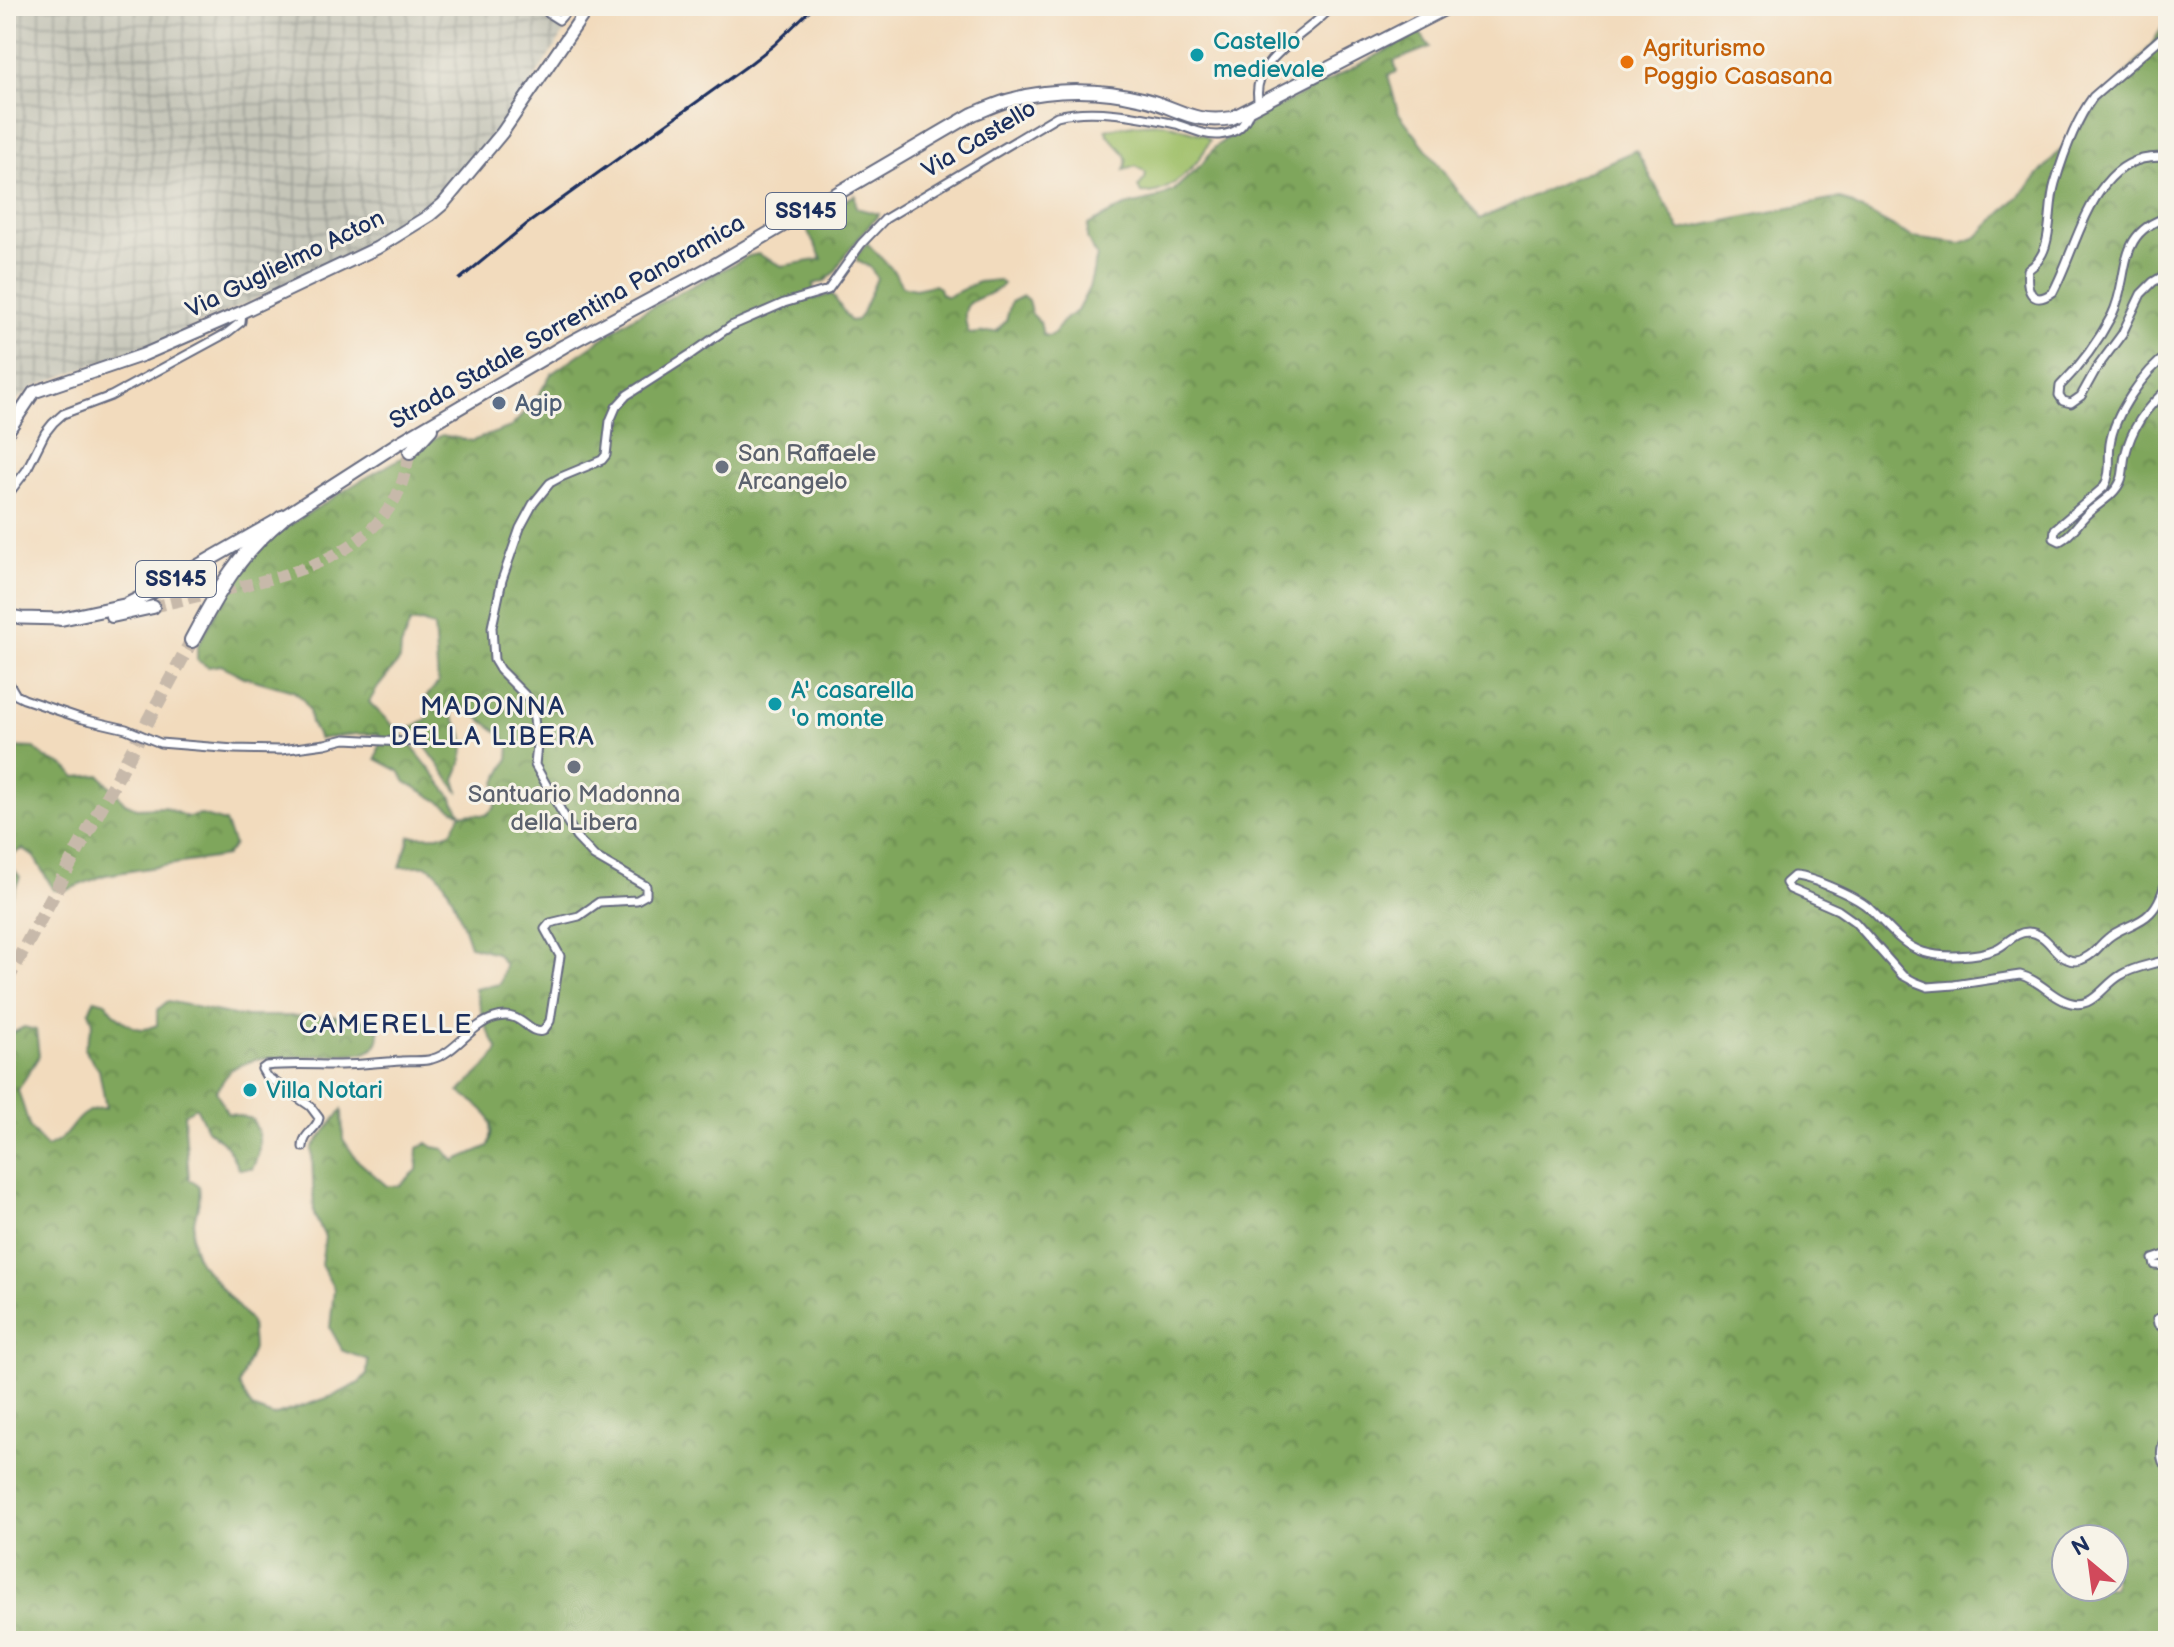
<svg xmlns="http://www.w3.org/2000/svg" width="2174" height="1647" viewBox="0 0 2174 1647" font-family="'Balsamiq Sans',sans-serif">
  <defs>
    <pattern id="industrial-grid" width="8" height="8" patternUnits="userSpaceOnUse" patternTransform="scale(2)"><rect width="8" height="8" fill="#c5c5b8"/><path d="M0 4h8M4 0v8" fill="none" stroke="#9fa099"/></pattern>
    <pattern id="forest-crowns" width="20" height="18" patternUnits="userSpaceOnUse" patternTransform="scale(2)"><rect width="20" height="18" fill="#7fa65c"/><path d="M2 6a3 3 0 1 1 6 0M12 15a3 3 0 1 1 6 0" fill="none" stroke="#67884f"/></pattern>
  </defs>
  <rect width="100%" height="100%" fill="#f7f3e8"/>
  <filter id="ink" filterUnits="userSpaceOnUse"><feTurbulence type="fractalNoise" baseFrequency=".0125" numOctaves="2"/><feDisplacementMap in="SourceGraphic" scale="16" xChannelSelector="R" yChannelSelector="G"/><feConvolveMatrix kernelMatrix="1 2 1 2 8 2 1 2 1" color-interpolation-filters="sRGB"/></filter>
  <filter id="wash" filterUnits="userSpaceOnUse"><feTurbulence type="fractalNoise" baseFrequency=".006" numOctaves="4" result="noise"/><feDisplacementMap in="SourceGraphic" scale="32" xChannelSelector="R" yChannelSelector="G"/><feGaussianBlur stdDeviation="1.8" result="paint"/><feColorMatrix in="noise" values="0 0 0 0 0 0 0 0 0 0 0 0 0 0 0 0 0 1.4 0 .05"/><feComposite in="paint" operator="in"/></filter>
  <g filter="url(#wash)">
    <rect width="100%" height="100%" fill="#f2dbbd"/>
    <path fill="url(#industrial-grid)" d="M 6,6 L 537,6 L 534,10 L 565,32 L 514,109 L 439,202 L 413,220 L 390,234 L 248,303 L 172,336 L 34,387 L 20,398 L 6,404 Z"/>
    <path fill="#9fbf68" stroke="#5d7763" stroke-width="2" d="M 1163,123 L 1204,135 L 1210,140 C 1199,165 1170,196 1141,193 L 1138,187 L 1145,179 L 1146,173 L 1136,166 L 1124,170 C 1134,151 1110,145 1105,129 L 1142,124 Z"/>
    <path fill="url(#forest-crowns)" stroke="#4d6a5d" stroke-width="2" fill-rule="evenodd" d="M 2168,18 L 2168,1641 L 6,1641 L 6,1032 L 13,1033 L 24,1027 L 36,1030 L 39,1056 L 18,1090 L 30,1128 L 46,1147 C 76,1138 69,1109 106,1108 L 99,1070 L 84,1049 L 93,1023 L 89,1011 L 95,999 L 106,1002 C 113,1014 129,1029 144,1029 C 147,1029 154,1026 157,1025 L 157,1010 L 168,1001 L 238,1016 L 347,1016 L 378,1024 C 381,1039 378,1046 365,1053 L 256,1059 L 231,1069 L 216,1091 L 227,1113 L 252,1119 C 262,1135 261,1152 252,1169 L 239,1169 L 227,1146 L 207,1129 L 196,1107 L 184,1114 L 189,1179 L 199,1186 C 202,1204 192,1219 192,1237 C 192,1246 196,1254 199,1262 L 251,1322 L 253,1348 L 239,1385 L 252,1408 L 273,1416 L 336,1395 L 359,1383 L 367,1373 L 368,1360 L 343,1351 L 330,1328 L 334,1289 L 321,1265 L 325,1237 L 314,1215 L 312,1148 L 342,1110 L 343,1139 L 357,1160 L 387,1186 L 399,1186 L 417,1170 L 418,1148 L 427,1143 L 433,1147 L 444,1149 L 454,1161 L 489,1146 C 498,1115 482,1108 459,1092 L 491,1061 L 498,1050 L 486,1027 L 475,989 L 500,984 L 505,965 L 496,953 L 470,946 C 464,928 447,870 426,866 C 418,865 408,867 400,867 L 410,836 L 439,836 L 451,832 L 461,814 L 406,782 L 399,771 L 376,759 L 379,747 L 379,734 L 356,734 L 319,739 L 311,723 L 309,710 L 303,699 L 293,691 L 244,677 L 221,665 L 208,667 L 197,660 L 197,647 L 221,603 L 253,556 L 269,538 L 355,484 L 442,435 L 472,441 L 511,427 L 534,403 L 551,374 L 633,317 L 749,256 L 758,254 L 782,266 L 822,259 L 804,224 L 855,195 L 856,208 L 879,214 L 844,256 L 836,271 L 825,281 L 813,284 L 815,299 L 832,294 L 850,321 L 857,320 L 861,315 L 877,278 L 870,267 L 857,261 L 857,255 L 867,243 L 893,270 L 902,286 L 915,289 L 934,285 L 939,288 L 941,294 L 947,297 L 978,282 L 998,280 L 1003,284 C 988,304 953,290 969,334 L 997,331 L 1006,321 L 1011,302 L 1023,296 L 1028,300 L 1031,313 L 1040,322 L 1043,335 L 1049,336 L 1054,333 L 1066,318 L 1077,311 L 1089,288 L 1097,256 L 1087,239 L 1088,225 L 1125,206 L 1155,199 L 1173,191 L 1202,164 L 1215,147 L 1226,139 L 1236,135 L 1262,115 L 1420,33 L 1430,47 L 1394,61 L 1397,72 L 1388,75 L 1398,112 L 1480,219 L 1636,150 L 1680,230 L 1840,198 L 1912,237 L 1961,243 L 1977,237 L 2028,187 L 2150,47 ZM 422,622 L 434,627 L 438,683 L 426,697 L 428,718 L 411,728 L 410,731 L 420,739 L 459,793 L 455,779 C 462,764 468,743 460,728 C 456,721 452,719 451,711 L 461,705 L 502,735 L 509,746 L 508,760 L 496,782 L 495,807 L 486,815 L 461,814 L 451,796 L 405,738 L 369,702 L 378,687 L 400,660 L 401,647 L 410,623 ZM 2066,1539 L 2114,1539 L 2114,1587 L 2066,1587 Z
      M 6,747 L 35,748 C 50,767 62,757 75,777 L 100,775 L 125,803 L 136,808 L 164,807 L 187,817 L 201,815 L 225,822 L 234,845 L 226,856 L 105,875 L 67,890 L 54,890 L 34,857 L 23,849 L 11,855 L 12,867 L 20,877 L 6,910 Z"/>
  </g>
  <g filter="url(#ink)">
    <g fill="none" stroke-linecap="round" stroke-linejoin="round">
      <path stroke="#c7b9aa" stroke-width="12" stroke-dasharray="12 6" stroke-linecap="butt" d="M 153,607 C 181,600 210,593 238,587 C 296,573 362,556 395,499 C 403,485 406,468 410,452"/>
      <path stroke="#c7b9aa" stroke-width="14" stroke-dasharray="14 7" stroke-linecap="butt" d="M 6,982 L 192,640"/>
      <g stroke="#666b7f" stroke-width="11">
        <path id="street" d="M 547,6 L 548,13 L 559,20 L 571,6
          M 2168,32 L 2093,97 C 2076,120 2063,156 2055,183 C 2046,213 2056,251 2028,270 C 2026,289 2031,308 2053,292 C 2080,242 2094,148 2168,158
          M 1259,104 C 1247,59 1309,35 1332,6
          M 2168,217 C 2114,233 2131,277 2112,315 C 2099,340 2080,366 2060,386 L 2059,395 L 2063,401 L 2071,403 L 2081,396 L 2096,369 L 2122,334 L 2141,294 L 2153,282 L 2168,273
          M 2168,355 C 2144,371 2114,415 2110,444 C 2108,459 2112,473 2104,487 L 2055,529 L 2054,538 L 2060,541 C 2074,533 2075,526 2086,515 C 2097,504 2115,496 2121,480 C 2124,473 2123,464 2125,456 C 2131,429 2147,406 2168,389
          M 6,497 L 26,471 L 45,433 L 53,423 L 63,414 L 111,396 L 227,333 L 241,322 L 242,312
          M 6,678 L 16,695 L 24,699 L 83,719 L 126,729 L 160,743 L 234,749 L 281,750 L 325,744 L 345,739 L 404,742 L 413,741
          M 2168,875 C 2164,888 2160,903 2150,913 C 2139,925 2120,927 2108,938 C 2099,945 2096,953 2085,958 C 2080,961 2073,962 2067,959 C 2053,954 2048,933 2028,932 C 2015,932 2007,944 1996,949 C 1978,957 1941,958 1923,952 C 1901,945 1887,925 1871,910 C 1858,897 1812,877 1794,876 L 1786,883 L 1790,889 L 1838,910 L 1855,922 L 1902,975 L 1915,982 L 1928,987 L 1954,985 L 2020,975 C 2037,979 2048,993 2063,1000 C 2092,1014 2101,986 2121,975 C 2135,966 2153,965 2168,959
          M 303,1147 C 303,1133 317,1130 319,1118 L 310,1106 L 266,1076 L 262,1069 L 266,1066 C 290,1063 315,1065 340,1065 C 361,1065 381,1062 401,1061 C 411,1060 423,1062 432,1059 C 456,1053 470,1025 494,1018 C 523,1009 526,1035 543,1031 L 550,1021 L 560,956 L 545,929 L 550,923 L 579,916 L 599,902 L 637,900 L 646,895 L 646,886 L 594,856 L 576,837 L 535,765 L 537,745 L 534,718 L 529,699 L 500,670 L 494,660 L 492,627 L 502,580 L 520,528 L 533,504 L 550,483 L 561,477 L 602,460 L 606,455 L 610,421 L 616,407 L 627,395 L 691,354 L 731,326 L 784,303 L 828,290 L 861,244 L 885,219 L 1057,116 C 1092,107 1140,116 1176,124 C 1189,128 1204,136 1219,135 C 1237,133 1244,127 1250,110
          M 2168,1254 L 2153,1259 L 2155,1265 L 2168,1266
          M 2168,1314 L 2157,1319 L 2158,1324 L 2162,1327 L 2168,1326
          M 2168,1349 L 2164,1352 L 2168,1357
          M 2168,1432 C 2163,1441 2159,1452 2163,1462 L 2168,1463"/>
      </g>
      <g stroke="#666b7f" stroke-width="15">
        <path id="secondary" d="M 6,434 L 34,392 L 143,355 L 242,312 L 377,248 L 430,215 L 443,204 L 502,133 L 589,6
          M 6,615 L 21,618 L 61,619"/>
      </g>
      <g stroke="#666b7f" stroke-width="16">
        <path id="primary" d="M 410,452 L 431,429
          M 112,616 L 153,607
          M 61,619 L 126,605 L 158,589 L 282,518 L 397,444 L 564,346 L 715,265 L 973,114 C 986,109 1000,102 1014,99 C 1055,88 1102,89 1143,99 C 1177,107 1194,125 1232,118 L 1450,6"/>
      </g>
      <g stroke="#666b7f" stroke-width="18">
        <path id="highway" d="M 192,640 C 219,590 237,555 282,518"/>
      </g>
      <use href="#street" stroke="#fff" stroke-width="7"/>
      <use href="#secondary" stroke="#fff" stroke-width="11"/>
      <use href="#primary" stroke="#fff" stroke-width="12"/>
      <use href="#highway" stroke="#fff" stroke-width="14"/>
      <path stroke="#1b2f5e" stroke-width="3" d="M 460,279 L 527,224 L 747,66 L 774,45 L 814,6"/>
    </g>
  </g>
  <g fill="#0f9aa8" stroke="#f7f3e8" stroke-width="3">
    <circle cx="1197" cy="55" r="8"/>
    <circle cx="775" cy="704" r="8"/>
    <circle cx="250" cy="1090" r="8"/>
  </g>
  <circle fill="#e8710a" stroke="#f7f3e8" stroke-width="3" cx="1627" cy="62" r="8"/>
  <circle fill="#5c6f8a" stroke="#f7f3e8" stroke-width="3" cx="499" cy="403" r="8"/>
  <g fill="#6b7280" stroke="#f7f3e8" stroke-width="3">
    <circle cx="722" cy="467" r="8"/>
    <circle cx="574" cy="767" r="8"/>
  </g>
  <g text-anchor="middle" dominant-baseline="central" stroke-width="6" stroke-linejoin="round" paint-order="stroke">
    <g fill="#f7f3e8" stroke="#5d6a87" stroke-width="2">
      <rect x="766" y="193" width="80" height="36" rx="6"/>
      <rect x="136" y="561" width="80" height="36" rx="6"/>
    </g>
    <g font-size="22" font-weight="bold" fill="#1b2f5e">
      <text x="806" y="211">SS145</text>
      <text x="176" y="579">SS145</text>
    </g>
    <g font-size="24" fill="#0d838f" stroke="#f7f3e8" text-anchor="start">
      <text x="1213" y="41">Castello<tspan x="1213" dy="28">medievale</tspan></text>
      <text x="791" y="690">A' casarella<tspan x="791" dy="28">'o monte</tspan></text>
      <text x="266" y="1090">Villa Notari</text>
    </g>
    <g font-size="24" fill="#c56008" stroke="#f7f3e8" text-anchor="start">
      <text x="1643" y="48">Agriturismo<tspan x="1643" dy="28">Poggio Casasana</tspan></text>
    </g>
    <g font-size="24" fill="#1b2f5e" stroke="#f7f3e8">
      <text transform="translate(979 139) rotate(-31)">Via Castello</text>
      <text transform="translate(285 264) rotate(-26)">Via Guglielmo Acton</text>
      <text transform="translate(567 322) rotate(-30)">Strada Statale Sorrentina Panoramica</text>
    </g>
    <g font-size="24" fill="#4e5e75" stroke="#f7f3e8" text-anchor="start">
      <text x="515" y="403">Agip</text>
    </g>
    <g font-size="24" fill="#5b616d" stroke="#f7f3e8" text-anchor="start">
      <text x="738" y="453">San Raffaele<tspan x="738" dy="28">Arcangelo</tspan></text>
      <text x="574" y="794" text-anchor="middle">Santuario Madonna<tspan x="574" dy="28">della Libera</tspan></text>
    </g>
    <g font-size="26" letter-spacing="2" fill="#1b2f5e" stroke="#f7f3e8">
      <text x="493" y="707">MADONNA<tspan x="493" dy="30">DELLA LIBERA</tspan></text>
      <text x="386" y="1025">CAMERELLE</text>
    </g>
  </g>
  <rect width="2174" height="1647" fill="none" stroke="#f7f3e8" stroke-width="32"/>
  <g transform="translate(2090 1563) rotate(331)"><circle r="38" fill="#f7f3e8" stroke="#9fa5b1" stroke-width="2"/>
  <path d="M0-6L14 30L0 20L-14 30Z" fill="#d1495b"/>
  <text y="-12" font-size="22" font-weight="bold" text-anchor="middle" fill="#1b2f5e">N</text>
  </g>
</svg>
